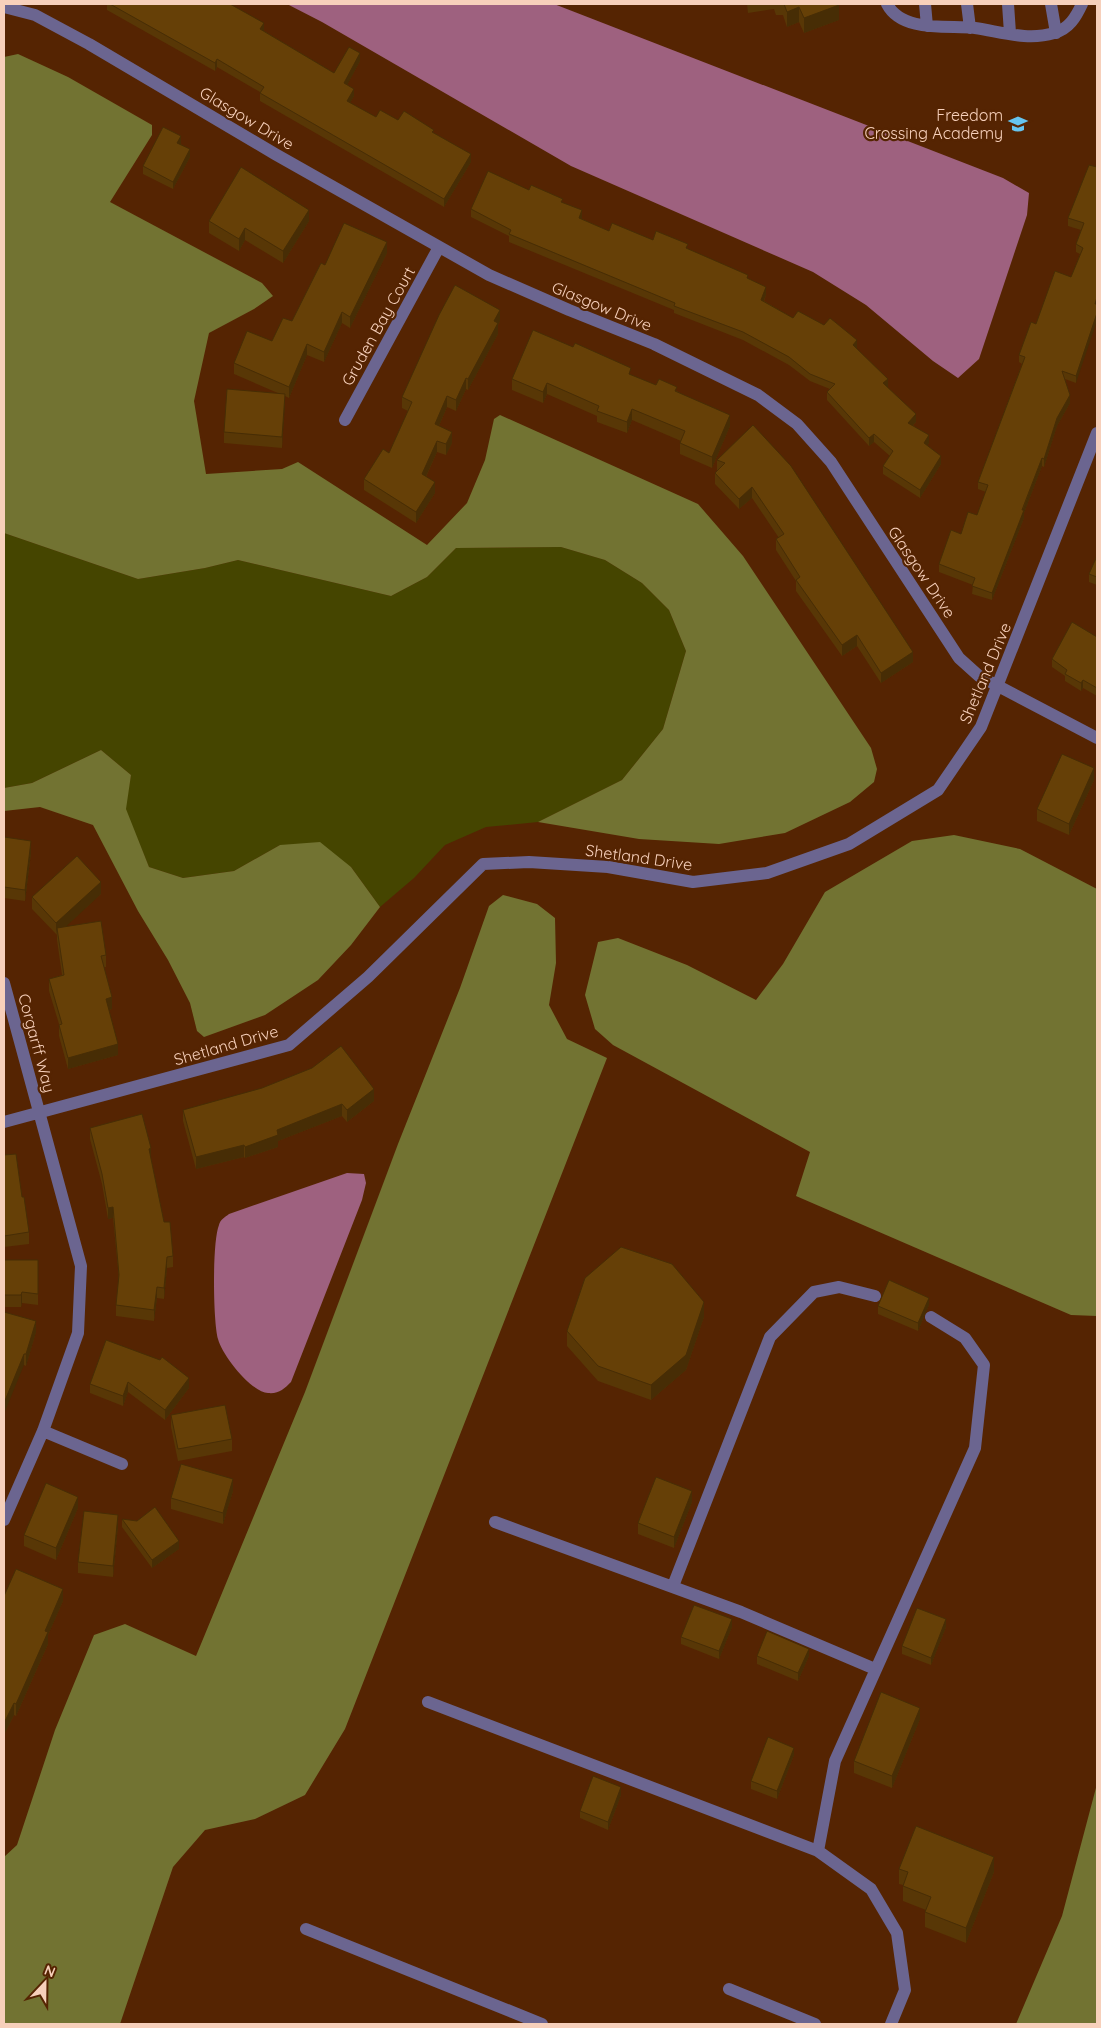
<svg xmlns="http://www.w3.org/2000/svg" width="1101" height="2028" viewBox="0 0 1101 2028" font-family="Quicksand,sans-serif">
  <rect width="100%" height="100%" fill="#552402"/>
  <path fill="#454500" d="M 4,533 L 138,579 L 205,568 L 238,560 L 391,596 L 427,577 L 456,548 L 561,547 L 605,560 L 642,583 L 669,610 L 686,651 L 663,729 L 622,780 L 538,822 L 486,827 L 445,845 L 414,878 L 380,907 L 351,867 L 280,845 L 234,871 L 183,878 L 149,867 L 125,809 L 131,775 L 101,750 L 32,783 L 4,788 Z"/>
  <path fill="#727332" d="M 18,54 L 68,77 L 152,125 L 152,135 L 110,202 L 262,283 L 273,296 L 254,309 L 209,333 L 194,401 L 206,474 L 282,469 L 298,462 L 427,545 L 467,503 L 485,460 L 494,419 L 500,415 L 698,504 L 743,556 L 871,748 L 877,769 L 874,782 L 850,802 L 785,833 L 719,844 L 639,839 L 538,822 L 622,780 L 663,729 L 686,651 L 669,610 L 642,583 L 605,560 L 561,547 L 456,548 L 427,577 L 391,596 L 238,560 L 205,568 L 138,579 L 4,533 L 4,57 Z
    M 101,750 L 131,775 L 126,809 L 149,867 L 183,878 L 234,871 L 280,845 L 320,842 L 351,867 L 380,907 L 351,945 L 318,980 L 265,1015 L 204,1037 L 197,1031 L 190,1003 L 168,960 L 138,911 L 93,825 L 40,807 L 4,811 L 4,788 L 32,783 Z
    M 954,835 L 1020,849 L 1097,889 L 1097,1316 L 1071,1315 L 796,1196 L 810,1152 L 613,1045 L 595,1029 L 585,995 L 598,942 L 618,938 L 687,965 L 756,1000 L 783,964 L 825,892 L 912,841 Z
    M 503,895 L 537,904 L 555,918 L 556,963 L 549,1005 L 567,1039 L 607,1058 L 345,1729 L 305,1795 L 255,1819 L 205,1830 L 173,1867 L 120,2024 L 4,2024 L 4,1857 L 17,1845 L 55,1730 L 94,1635 L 125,1624 L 196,1656 L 305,1392 L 398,1144 L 460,988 L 489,906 Z
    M 1097,1784 L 1097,2024 L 1016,2024 L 1062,1916 Z"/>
  <path fill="#9e617f" d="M 287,4 L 554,4 L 1003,178 L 1029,193 L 1027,215 L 979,359 L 958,378 L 933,361 L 866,305 L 813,272 L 571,166 L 322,22 Z
    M 347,1173 L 364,1174 L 366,1183 L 362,1200 L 291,1382 C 284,1389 279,1394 268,1393 C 251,1392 222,1355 218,1339 C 213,1321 212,1242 219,1225 C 220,1220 225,1217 229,1214 Z"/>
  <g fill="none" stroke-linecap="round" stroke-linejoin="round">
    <path stroke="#6b6590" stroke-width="12" d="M 887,4 C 902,33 949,25 975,28 C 1002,32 1028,41 1054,33 C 1069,29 1076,17 1082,4
      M 925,4 L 927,26
      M 967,4 L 970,28
      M 1008,4 L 1010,33
      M 1051,4 L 1056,33
      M 4,7 L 35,15 L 89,44 L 275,154 L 489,275 L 569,310 L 654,344 L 758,395 L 797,424 L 831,462 L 959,658 L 979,676 L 1097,738
      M 345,420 L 439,247
      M 4,983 L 81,1266 L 78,1333 L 43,1431 L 4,1520
      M 4,1122 L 289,1045 L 368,977 L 483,864 L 529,862 L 608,867 L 693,882 L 767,873 L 849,844 L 938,790 L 981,727 L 1097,433
      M 43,1431 L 122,1464
      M 495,1522 L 741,1612 L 875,1669
      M 673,1586 L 770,1337 L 814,1292 L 839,1287 L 875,1296
      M 428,1702 L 818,1851
      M 306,1929 L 542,2024
      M 729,1989 L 815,2024
      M 891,2024 L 905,1990 L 897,1933 L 871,1889 L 818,1851 L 835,1761 L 975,1448 L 984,1365 L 965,1338 L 931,1317"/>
  </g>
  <path fill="#583706" d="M 107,4 L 230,4 L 264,31 L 334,73 L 360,61 L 347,85 L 354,96 L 350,103 L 376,117 L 398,120 L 434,133 L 471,162 L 444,207 L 260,101 L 260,92 L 217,67 L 215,71 L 107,10 Z
    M 747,4 L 838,4 L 839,20 L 804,33 L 799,22 L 787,27 L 783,15 L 776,15 L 774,9 L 748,13 Z
    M 181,144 L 190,157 L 173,189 L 143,174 L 143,166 Z
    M 1097,167 L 1076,383 L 1065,379 L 1070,403 L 1057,426 L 1044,467 L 1042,466 L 1024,513 L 1024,518 L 992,600 L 972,594 L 973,585 L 939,572 L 939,564 L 961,534 L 977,515 L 986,492 L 978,489 L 978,482 L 1022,364 L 1019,362 L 1019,355 L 1036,324 L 1071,277 L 1080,254 L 1076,252 L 1076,244 L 1081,230 L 1068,226 L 1068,218 Z
    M 529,190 L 563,203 L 582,218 L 582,219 L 609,231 L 653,240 L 688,249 L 748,279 L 766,295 L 764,301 L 793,318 L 857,348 L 857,349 L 916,422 L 913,425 L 929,443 L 927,445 L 941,464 L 920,498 L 883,474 L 883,466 L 890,456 L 874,442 L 869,446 L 827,400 L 827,392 L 830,389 L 810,381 L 789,365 L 743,340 L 674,313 L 674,310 L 509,242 L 509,236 L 471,217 L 471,209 Z
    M 209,221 L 309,221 L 283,263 L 245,240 L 239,251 L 209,233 Z
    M 387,253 L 350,328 L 342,323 L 324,362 L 307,355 L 289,398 L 285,396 L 282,448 L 224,443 L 224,432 L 280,394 L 234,374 L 234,363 L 272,341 L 292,321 L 325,265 Z
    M 500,321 L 498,325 L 498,334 L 468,390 L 466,389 L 456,411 L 447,407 L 439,426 L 452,443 L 446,455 L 437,452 L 426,477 L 435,493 L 416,523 L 364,490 L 364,479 L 389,453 L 408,411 L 402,408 L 402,397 Z
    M 631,375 L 656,385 L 677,391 L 730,426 L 712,468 L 680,454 L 680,443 L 681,441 L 632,420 L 627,433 L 597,422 L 597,416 L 547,394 L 543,403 L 512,390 L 512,379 Z
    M 753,425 L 913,662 L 881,683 L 857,646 L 842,656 L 796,591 L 796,581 L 776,550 L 776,539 L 779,538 L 752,498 L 739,509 L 715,484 L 715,473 L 717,471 L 717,460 Z
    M 1097,556 L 1097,585 L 1089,582 L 1089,574 Z
    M 1097,637 L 1097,696 L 1083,688 L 1081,691 L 1065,681 L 1065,676 L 1052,667 L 1052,659 Z
    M 1094,780 L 1069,835 L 1037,821 L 1037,809 Z
    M 4,837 L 31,853 L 25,901 L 4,898 Z
    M 101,894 L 65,927 L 106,955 L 106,967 L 104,967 L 112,1009 L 109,1010 L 118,1055 L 68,1069 L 59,1036 L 59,1024 L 49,991 L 49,979 L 62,975 L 57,940 L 57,935 L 32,909 L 32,897 Z
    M 374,1101 L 347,1122 L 342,1116 L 278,1141 L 278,1147 L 245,1158 L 244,1157 L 196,1169 L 183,1121 L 183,1110 Z
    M 90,1128 L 151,1159 L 164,1222 L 173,1256 L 173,1267 L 167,1268 L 164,1299 L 157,1298 L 154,1321 L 116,1316 L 116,1305 L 119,1279 L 113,1218 L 108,1219 L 102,1184 L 90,1139 Z
    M 4,1155 L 22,1197 L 29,1232 L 29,1244 L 4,1247 Z
    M 4,1260 L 38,1260 L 38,1305 L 22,1303 L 21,1307 L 4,1307 Z
    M 929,1305 L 918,1331 L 878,1314 L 878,1306 Z
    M 4,1312 L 36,1332 L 26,1366 L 24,1365 Z
    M 704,1317 L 686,1370 L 651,1400 L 598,1381 L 567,1346 L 567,1331 Z
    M 160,1360 L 189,1388 L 165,1420 L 128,1392 L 123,1406 L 90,1393 L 90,1384 Z
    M 171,1415 L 232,1439 L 232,1451 L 178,1461 L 171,1427 Z
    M 233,1491 L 223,1524 L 171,1509 L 171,1498 Z
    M 692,1502 L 674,1548 L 638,1534 L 638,1523 Z
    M 78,1508 L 56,1560 L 24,1546 L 24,1535 Z
    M 122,1519 L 179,1549 L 152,1568 L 122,1527 Z
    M 118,1526 L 113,1577 L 78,1573 L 78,1562 Z
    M 4,1596 L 63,1601 L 48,1635 L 48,1644 L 16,1716 L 14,1715 L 4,1735 Z
    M 732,1627 L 719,1659 L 681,1644 L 681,1637 Z
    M 946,1627 L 931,1665 L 902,1654 L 902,1646 Z
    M 757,1656 L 809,1656 L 798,1681 L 757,1664 Z
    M 920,1719 L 892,1788 L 854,1773 L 854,1761 Z
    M 794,1755 L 777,1799 L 751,1789 L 751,1781 Z
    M 621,1795 L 608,1830 L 580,1818 L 580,1811 Z
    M 899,1869 L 994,1872 L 966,1943 L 925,1927 L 925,1912 L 926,1910 L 903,1901 L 903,1885 L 899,1884 Z"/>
  <path fill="#472d05" d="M 839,5 L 839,20 L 804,33 L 804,18 Z
    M 799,7 L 799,22 L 787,27 L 787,12 Z
    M 264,23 L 264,31 L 260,29 Z
    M 360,53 L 360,61 L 344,91 L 344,83 Z
    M 217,59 L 217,67 L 215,71 L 215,63 Z
    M 354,89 L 354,96 L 347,109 L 347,101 Z
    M 181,136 L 181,144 L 177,150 L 177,143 Z
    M 190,149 L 190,157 L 173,189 L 173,182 Z
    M 471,154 L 471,162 L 444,207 L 444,199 Z
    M 309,210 L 309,221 L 283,263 L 283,251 Z
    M 582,210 L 582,218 L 579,225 L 579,218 Z
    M 245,228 L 245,240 L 239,251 L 239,239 Z
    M 387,242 L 387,253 L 350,328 L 350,317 Z
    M 766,287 L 766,295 L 761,307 L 761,300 Z
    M 500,310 L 500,321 L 498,325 L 498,334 L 468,390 L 468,379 L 494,321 Z
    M 342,312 L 342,323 L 324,362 L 324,352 Z
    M 1097,313 L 1097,321 L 1076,383 L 1076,376 Z
    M 857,340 L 857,348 L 853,353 L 853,345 Z
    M 307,344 L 307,355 L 289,398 L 289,387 Z
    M 466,378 L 466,389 L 456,411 L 456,400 Z
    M 888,379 L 888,387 L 883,391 L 883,383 Z
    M 547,383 L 547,394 L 543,403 L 543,392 Z
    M 285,394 L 285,406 L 282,448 L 282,437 Z
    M 1070,395 L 1070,403 L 1057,426 L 1044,467 L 1044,459 L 1057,418 Z
    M 447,396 L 447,407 L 435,435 L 435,424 Z
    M 632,409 L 632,420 L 627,433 L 627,422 Z
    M 916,414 L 916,422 L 908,430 L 908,423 Z
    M 730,415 L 730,426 L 712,468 L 712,457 Z
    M 452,432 L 452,443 L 446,455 L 446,444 Z
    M 874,434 L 874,442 L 869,446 L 869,438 Z
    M 929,435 L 929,443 L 924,451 L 924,443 Z
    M 437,441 L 437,452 L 422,485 L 422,474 Z
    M 941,456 L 941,464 L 920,498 L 920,490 Z
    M 1042,458 L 1042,466 L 1024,513 L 1024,518 L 992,600 L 992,593 Z
    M 435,482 L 435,493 L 416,523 L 416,512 Z
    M 752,487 L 752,498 L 739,509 L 739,499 Z
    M 857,635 L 857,646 L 842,656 L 842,645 Z
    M 913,652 L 913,662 L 881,683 L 881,673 Z
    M 1083,680 L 1083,688 L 1081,691 L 1081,683 Z
    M 1094,768 L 1094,780 L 1069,835 L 1069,824 Z
    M 31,841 L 31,853 L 25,901 L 25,890 Z
    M 101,882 L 101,894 L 58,934 L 57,928 L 56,935 L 56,923 Z
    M 112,997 L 112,1009 L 106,1011 L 106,999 Z
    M 118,1044 L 118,1055 L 68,1069 L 68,1058 Z
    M 374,1089 L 374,1101 L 347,1122 L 347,1110 Z
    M 342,1104 L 342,1116 L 278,1141 L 278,1147 L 245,1158 L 245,1147 L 277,1130 Z
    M 244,1145 L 244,1157 L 196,1169 L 196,1157 Z
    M 151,1148 L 151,1159 L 149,1160 L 149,1149 Z
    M 113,1207 L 113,1218 L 108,1219 L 108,1208 Z
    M 167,1257 L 167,1268 L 164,1299 L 164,1288 Z
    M 157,1287 L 157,1298 L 154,1321 L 154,1310 Z
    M 22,1292 L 22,1303 L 21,1307 L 21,1295 Z
    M 929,1298 L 929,1305 L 918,1331 L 918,1323 Z
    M 704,1302 L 704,1317 L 686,1370 L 651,1400 L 651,1385 Z
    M 36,1321 L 36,1332 L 26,1366 L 26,1354 Z
    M 24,1354 L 24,1365 L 4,1414 L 4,1403 Z
    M 189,1378 L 189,1388 L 165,1420 L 165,1410 Z
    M 128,1382 L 128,1392 L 123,1406 L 123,1396 Z
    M 233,1479 L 233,1491 L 223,1524 L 223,1513 Z
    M 692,1491 L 692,1502 L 674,1548 L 674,1537 Z
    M 78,1497 L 78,1508 L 56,1560 L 56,1548 Z
    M 118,1515 L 118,1526 L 113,1577 L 113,1566 Z
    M 179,1541 L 179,1549 L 152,1568 L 152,1560 Z
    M 63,1589 L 63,1601 L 48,1635 L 48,1644 L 16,1716 L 16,1704 L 45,1631 Z
    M 732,1619 L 732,1627 L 719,1659 L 719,1651 Z
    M 946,1619 L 946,1627 L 931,1665 L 931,1658 Z
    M 809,1649 L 809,1656 L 798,1681 L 798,1673 Z
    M 14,1703 L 14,1715 L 4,1735 L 4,1723 Z
    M 920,1708 L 920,1719 L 892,1788 L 892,1776 Z
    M 794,1748 L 794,1755 L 777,1799 L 777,1791 Z
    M 621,1787 L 621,1795 L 608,1830 L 608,1822 Z
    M 994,1857 L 994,1872 L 966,1943 L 966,1928 Z"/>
  <path fill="#664007" stroke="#472d05" d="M 110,4 L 230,4 L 264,23 L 260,29 L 334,73 L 349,47 L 360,53 L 344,83 L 354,89 L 347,101 L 376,117 L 380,110 L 398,120 L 404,111 L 434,130 L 432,132 L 471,154 L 444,199 L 260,93 L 264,87 L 217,59 L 215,63 Z
    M 784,4 L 838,4 L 839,5 L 804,18 L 799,7 L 787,12 Z
    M 163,127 L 181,136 L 177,143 L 190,149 L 173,182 L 143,166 Z
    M 1089,165 L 1097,167 L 1097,166 L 1097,297 L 1095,304 L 1097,304 L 1097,313 L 1076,376 L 1062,371 L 1070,395 L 1057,418 L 1044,459 L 1042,458 L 1022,510 L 1024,510 L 992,593 L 972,586 L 975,578 L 939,564 L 951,530 L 961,534 L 968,512 L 977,515 L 988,485 L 978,482 L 1025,357 L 1019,355 L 1031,322 L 1036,324 L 1055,271 L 1071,277 L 1083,248 L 1076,244 L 1084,223 L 1068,218 Z
    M 241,167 L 309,210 L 283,251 L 245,228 L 239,239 L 209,221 Z
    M 488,171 L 529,190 L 531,185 L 563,199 L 561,202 L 582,210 L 579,218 L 609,231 L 612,223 L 653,240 L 656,231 L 688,244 L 686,248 L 748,275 L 747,278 L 766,287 L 761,300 L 793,318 L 798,311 L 824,325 L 830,318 L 857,340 L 853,345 L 888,379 L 883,383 L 916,414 L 908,423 L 929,435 L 924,443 L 941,456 L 920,490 L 883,466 L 893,451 L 874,434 L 869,438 L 827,392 L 835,384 L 810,374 L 789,357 L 743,332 L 674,306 L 675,303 L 509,234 L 511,230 L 471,209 Z
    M 344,223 L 387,242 L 350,317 L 342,312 L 324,352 L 307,344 L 289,387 L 234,363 L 247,331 L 272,341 L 283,318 L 292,321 L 321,263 L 325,265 Z
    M 455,285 L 500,310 L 494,321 L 498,323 L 468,379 L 466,378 L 456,400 L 447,396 L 435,424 L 452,432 L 446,444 L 437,441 L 422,474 L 435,482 L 416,512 L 364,479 L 383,449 L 389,453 L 412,402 L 402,397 L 439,315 Z
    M 533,330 L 573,347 L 575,343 L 631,368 L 629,374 L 656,385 L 659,379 L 677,387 L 675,391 L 730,415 L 712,457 L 680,443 L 685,431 L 632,409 L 627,422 L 597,411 L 599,406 L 547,383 L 543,392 L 512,379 Z
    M 227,389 L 285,394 L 282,437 L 224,432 Z
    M 753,425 L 791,466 L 913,652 L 881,673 L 857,635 L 842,645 L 796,580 L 800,577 L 776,539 L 784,534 L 752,487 L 739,499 L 715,473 L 725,463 L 717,460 Z
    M 1097,556 L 1097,577 L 1089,574 Z
    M 1072,622 L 1097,637 L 1097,688 L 1083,680 L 1081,683 L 1065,674 L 1067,670 L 1052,659 Z
    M 1062,754 L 1094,768 L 1069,824 L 1037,809 Z
    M 4,837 L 31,841 L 25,890 L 4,887 Z
    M 77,856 L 101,882 L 56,923 L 32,897 Z
    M 101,921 L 106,955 L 101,956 L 112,997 L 106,999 L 118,1044 L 68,1058 L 59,1025 L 62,1024 L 49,979 L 64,975 L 57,928 Z
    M 341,1046 L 374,1089 L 347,1110 L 342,1104 L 277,1130 L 278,1135 L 245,1147 L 244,1145 L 196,1157 L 183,1110 L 262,1088 L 312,1068 Z
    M 142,1114 L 151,1148 L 149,1149 L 164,1222 L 170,1222 L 173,1256 L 167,1257 L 164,1288 L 157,1287 L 154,1310 L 116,1305 L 119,1275 L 113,1207 L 108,1208 L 102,1174 L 90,1128 Z
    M 16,1154 L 22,1197 L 24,1197 L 29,1232 L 4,1236 L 4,1155 Z
    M 621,1247 L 672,1264 L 704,1302 L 686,1355 L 651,1385 L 598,1366 L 567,1331 L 585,1278 Z
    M 4,1260 L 38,1260 L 38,1294 L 22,1292 L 21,1295 L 4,1295 Z
    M 889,1280 L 929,1298 L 918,1323 L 878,1306 Z
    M 4,1312 L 36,1321 L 26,1354 L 24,1354 L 4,1403 Z
    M 106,1340 L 160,1360 L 162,1357 L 189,1378 L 165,1410 L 128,1382 L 123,1396 L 90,1384 Z
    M 225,1405 L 232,1439 L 178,1449 L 171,1415 Z
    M 181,1464 L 233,1479 L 223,1513 L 171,1498 Z
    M 656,1477 L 692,1491 L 674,1537 L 638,1523 Z
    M 46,1483 L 78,1497 L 56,1548 L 24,1535 Z
    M 155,1507 L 179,1541 L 152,1560 L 122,1519 L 137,1521 Z
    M 84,1511 L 118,1515 L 113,1566 L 78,1562 Z
    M 16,1569 L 63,1589 L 45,1631 L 48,1632 L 16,1704 L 14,1703 L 4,1723 L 4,1596 Z
    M 694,1605 L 732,1619 L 719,1651 L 681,1637 Z
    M 917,1608 L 946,1619 L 931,1658 L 902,1646 Z
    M 767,1631 L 809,1649 L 798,1673 L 757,1656 Z
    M 881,1692 L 920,1708 L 892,1776 L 854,1761 Z
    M 768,1737 L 794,1748 L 777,1791 L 751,1781 Z
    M 593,1776 L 621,1787 L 608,1822 L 580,1811 Z
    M 916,1826 L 994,1857 L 966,1928 L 925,1912 L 931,1897 L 903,1886 L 908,1872 L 899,1869 Z"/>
  <defs>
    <g id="school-bare" transform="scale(1.5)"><path d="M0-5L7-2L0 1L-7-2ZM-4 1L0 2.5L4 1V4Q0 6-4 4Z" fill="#66c4ef" stroke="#552402" stroke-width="2.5" paint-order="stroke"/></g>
  </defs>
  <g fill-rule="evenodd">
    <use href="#school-bare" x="1018" y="124"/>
  </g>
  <g text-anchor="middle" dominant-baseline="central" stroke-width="4.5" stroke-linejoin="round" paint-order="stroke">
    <g font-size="16" fill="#f7d0bb" stroke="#552402" text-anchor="end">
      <text x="1003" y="115">Freedom<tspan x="1003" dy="18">Crossing Academy</tspan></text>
    </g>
    <g font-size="16" fill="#f7d0bb" stroke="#552402">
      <text transform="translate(247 118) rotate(31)">Glasgow Drive</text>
      <text transform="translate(602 306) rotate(22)">Glasgow Drive</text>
      <text transform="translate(378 326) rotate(-61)">Gruden Bay Court</text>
      <text transform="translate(922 572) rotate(56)">Glasgow Drive</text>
      <text transform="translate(985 673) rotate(-67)">Shetland Drive</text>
      <text transform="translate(639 857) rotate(8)">Shetland Drive</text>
      <text transform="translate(37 1043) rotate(75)">Corgarff Way</text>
      <text transform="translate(226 1045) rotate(-16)">Shetland Drive</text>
    </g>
  </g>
  <rect width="1101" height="2028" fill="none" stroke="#f7d0bb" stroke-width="10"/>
  <g transform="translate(45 1983) rotate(22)" stroke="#552402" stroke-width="4" paint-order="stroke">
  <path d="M0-4L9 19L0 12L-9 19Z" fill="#f7d0bb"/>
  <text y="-8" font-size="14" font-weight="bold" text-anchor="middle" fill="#f7d0bb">N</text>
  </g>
</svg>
